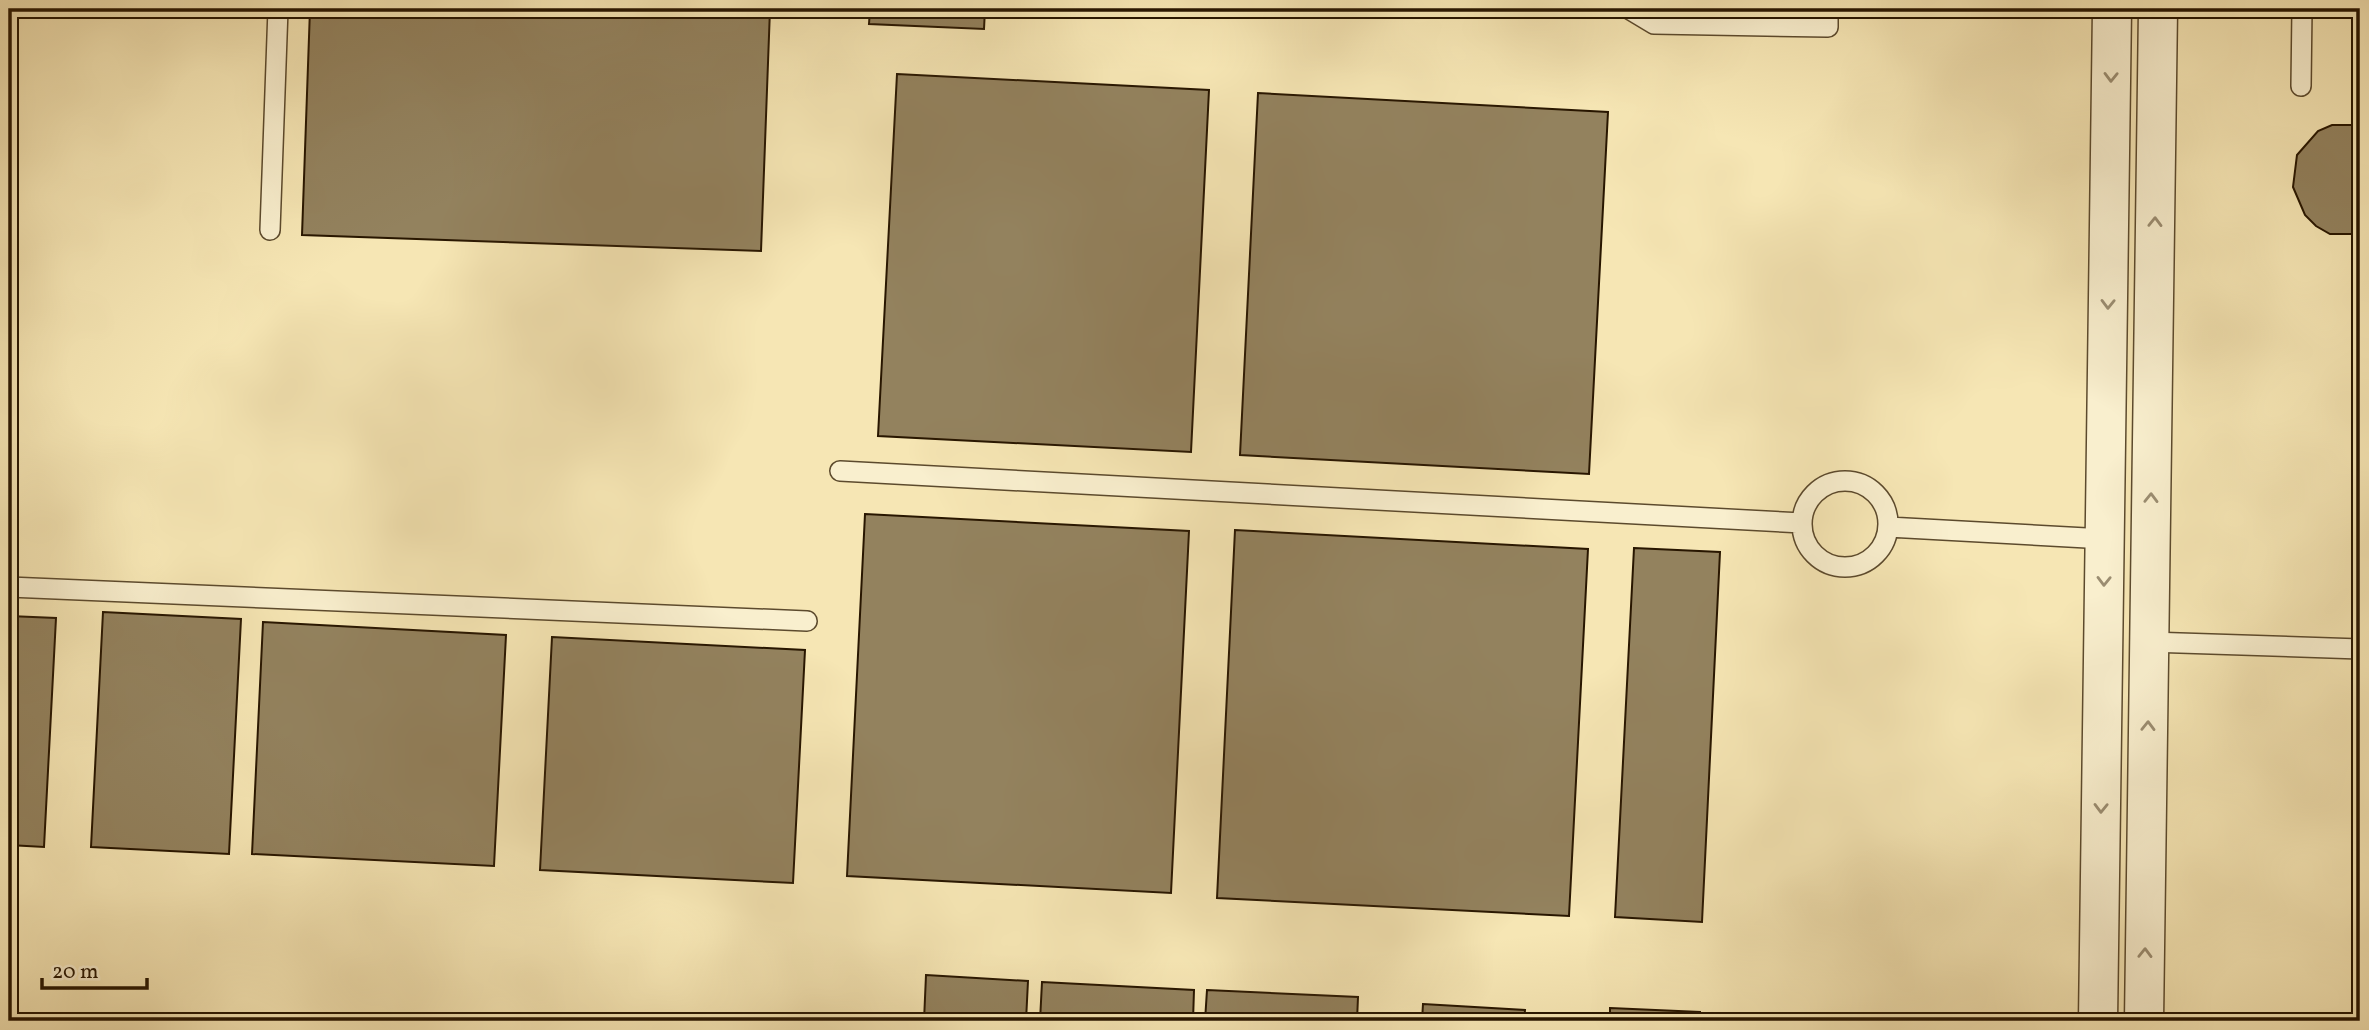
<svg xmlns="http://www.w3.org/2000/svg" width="2369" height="1030" viewBox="0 0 2369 1030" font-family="Vollkorn,serif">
  <rect width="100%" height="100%" fill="#f6e6b4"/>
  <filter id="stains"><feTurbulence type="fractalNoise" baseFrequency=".00286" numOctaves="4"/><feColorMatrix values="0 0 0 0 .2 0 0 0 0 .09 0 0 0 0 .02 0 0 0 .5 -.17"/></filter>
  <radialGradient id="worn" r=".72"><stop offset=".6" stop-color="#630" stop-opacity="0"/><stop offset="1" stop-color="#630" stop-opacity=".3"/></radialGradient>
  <path fill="#93825e" stroke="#281600" stroke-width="2" d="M 310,9 L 770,9 L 761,251 L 302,235 Z
    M 870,9 L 985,9 L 984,29 L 869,24 Z
    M 897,74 L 1209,90 L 1191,452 L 878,436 Z
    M 1258,93 L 1608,112 L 1589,474 L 1240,455 Z
    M 2332,125 L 2360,125 L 2360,234 L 2330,234 L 2316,226 L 2305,215 L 2293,187 L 2297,155 L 2318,131 Z
    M 865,514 L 1189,531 L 1171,893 L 847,876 Z
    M 1235,530 L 1588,549 L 1569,916 L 1217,898 Z
    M 1634,548 L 1720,552 L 1702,922 L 1615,917 Z
    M 103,612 L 241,619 L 229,854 L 91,847 Z
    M 9,616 L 56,618 L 44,847 L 9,845 Z
    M 263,622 L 506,635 L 494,866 L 252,854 Z
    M 552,637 L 805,650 L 793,883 L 540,870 Z
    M 926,975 L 1028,981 L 1026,1021 L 924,1021 Z
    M 1042,982 L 1194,990 L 1193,1021 L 1040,1021 Z
    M 1207,990 L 1358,997 L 1357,1021 L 1205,1021 Z
    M 1423,1004 L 1525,1010 L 1524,1021 L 1422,1021 Z
    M 1610,1008 L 1700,1012 L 1700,1021 L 1610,1021 Z"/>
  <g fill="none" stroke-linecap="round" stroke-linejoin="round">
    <g stroke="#5c4a2d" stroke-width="22">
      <path id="service" d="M 1629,9 L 1654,24 L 1828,27 L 1828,9
        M 2301,86 L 2302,9
        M 270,230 L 278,9
        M 840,471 L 1802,523
        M1802 524a43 43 0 1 1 86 0a43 43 0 1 1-86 0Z
        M 1888,527 L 2105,539
        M 9,587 L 807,621
        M 2149,642 L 2360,649"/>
    </g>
    <g stroke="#5c4a2d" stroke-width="41">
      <path id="tertiary" d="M 2098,1021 L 2112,9
        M 2144,1021 L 2158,9"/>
    </g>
    <use href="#service" stroke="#f9efce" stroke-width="19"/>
    <use href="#tertiary" stroke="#f9efce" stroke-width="38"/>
  </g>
  <defs><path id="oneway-chevron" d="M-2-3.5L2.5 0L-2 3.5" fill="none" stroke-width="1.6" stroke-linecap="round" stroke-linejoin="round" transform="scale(1.75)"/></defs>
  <g stroke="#9b8d71">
    <use href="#oneway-chevron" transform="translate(2111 77) rotate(91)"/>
    <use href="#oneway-chevron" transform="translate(2155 222) rotate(-89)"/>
    <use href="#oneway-chevron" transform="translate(2108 304) rotate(91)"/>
    <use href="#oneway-chevron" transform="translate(2151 498) rotate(-89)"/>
    <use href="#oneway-chevron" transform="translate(2104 581) rotate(91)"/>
    <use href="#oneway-chevron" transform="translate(2148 726) rotate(-89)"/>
    <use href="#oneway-chevron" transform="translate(2101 808) rotate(91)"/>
    <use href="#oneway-chevron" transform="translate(2145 953) rotate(-89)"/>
  </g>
  <rect width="2369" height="1030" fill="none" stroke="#f6e6b4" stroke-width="35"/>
  <rect x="10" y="10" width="2348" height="1009" fill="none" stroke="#281600" stroke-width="3.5"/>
  <rect x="18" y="18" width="2334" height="995" fill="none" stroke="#281600" stroke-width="2"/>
  <path d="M42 978v10h105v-10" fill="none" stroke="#281600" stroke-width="3.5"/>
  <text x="52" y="978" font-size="21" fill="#281600" stroke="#f9efce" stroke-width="5" paint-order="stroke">20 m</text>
  <rect width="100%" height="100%" filter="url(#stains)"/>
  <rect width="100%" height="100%" fill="url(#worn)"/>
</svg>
